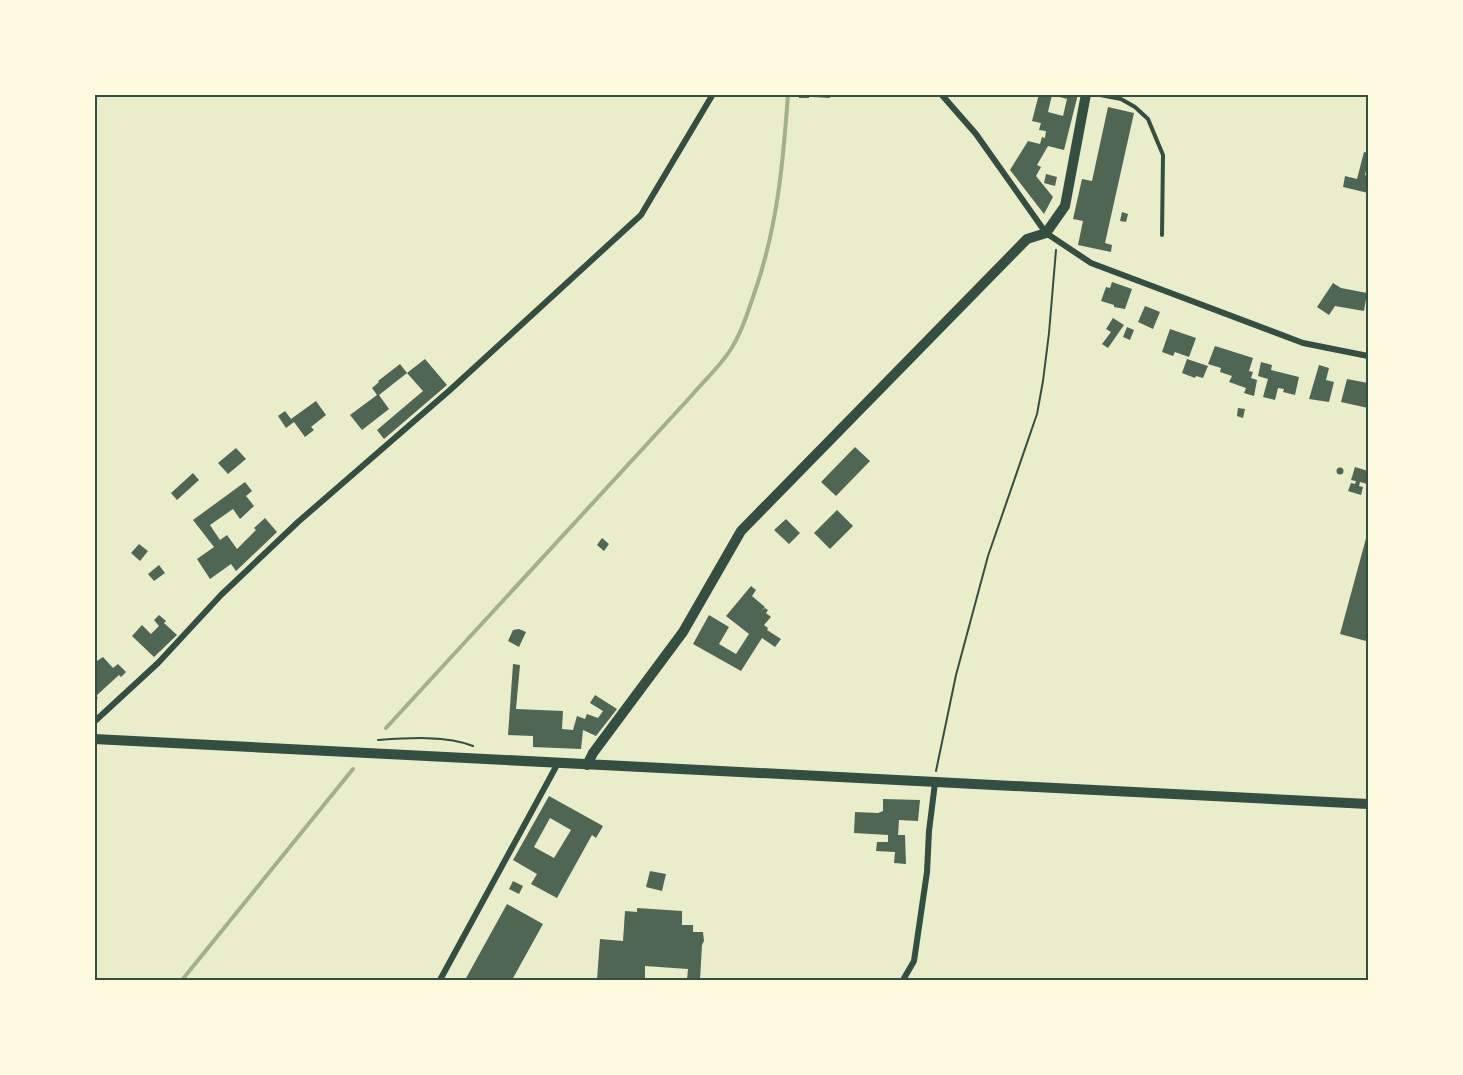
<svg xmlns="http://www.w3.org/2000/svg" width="1463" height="1075" viewBox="0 0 1463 1075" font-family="'Open Sans',sans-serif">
  <rect width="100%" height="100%" fill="#e9edc9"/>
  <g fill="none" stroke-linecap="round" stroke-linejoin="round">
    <path stroke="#a3b18a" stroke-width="4" d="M 386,728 L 693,394 C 705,380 719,367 729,352 C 740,336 747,315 753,297 C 777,230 783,165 788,94
      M 182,980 L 353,769"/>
  </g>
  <path fill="#4f6655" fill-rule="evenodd" d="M 799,94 L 809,94 L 809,98 L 799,98 Z
    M 813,94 L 830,94 L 830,98 L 813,97 Z
    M 1039,94 L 1078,94 L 1064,150 L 1048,146 L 1037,165 L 1041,167 L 1036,176 L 1053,197 L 1044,214 L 1010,170 L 1028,141 L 1040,144 L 1042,137 L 1045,138 L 1046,131 L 1039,130 L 1041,123 L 1032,121 ZM 1052,95 L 1067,99 L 1063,116 L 1048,112 Z
    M 1108,107 L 1134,113 L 1105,243 L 1112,245 L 1111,252 L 1078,245 L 1083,221 L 1073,219 L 1082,179 L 1092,181 Z
    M 1364,152 L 1368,153 L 1368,162 L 1365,175 L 1368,176 L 1368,193 L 1343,187 L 1345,176 L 1357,179 Z
    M 1046,174 L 1057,177 L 1055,186 L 1044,183 Z
    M 1122,212 L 1128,214 L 1126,222 L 1120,221 Z
    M 1112,282 L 1132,289 L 1125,309 L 1114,307 L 1114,305 L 1101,301 L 1106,287 L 1110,288 Z
    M 1333,283 L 1341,288 L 1367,293 L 1364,311 L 1335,306 L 1329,315 L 1317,307 Z
    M 1145,306 L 1160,312 L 1153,329 L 1138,322 Z
    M 1113,318 L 1124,325 L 1108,348 L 1102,344 L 1111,332 L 1106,329 Z
    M 1127,327 L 1134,330 L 1130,340 L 1123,337 Z
    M 1170,329 L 1196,338 L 1189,357 L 1175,352 L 1173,356 L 1162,352 Z
    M 1215,346 L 1253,358 L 1249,371 L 1253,372 L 1251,378 L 1257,380 L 1254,396 L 1244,393 L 1246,388 L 1229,382 L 1232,376 L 1220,372 L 1221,368 L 1208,364 Z
    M 425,359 L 447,385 L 384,439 L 377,430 L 423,391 L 407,373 L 379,395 L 389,409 L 362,430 L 350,415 L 377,395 L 372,388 L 379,382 L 378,381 L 400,364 L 407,373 Z
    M 1187,359 L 1208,366 L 1203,378 L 1196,376 L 1195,378 L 1182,373 Z
    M 1261,362 L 1272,365 L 1271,370 L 1299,377 L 1295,395 L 1283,392 L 1284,389 L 1278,388 L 1275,400 L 1263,397 L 1268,379 L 1258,376 Z
    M 1319,365 L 1329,368 L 1326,380 L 1334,382 L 1329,402 L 1309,399 Z
    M 1347,379 L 1368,383 L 1368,408 L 1341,402 Z
    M 316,401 L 326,415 L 311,427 L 314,430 L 305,437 L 294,422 L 286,428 L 278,416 L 285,411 L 291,419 Z
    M 1238,408 L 1245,409 L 1243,418 L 1237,416 Z
    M 855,447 L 870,461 L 836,496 L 821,482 Z
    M 236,448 L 246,459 L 228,474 L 218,463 Z
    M 1355,467 L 1368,471 L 1367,484 L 1360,482 L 1359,486 L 1363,487 L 1361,495 L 1348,491 L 1351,483 L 1355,484 L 1356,481 L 1351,480 Z
    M1336.5 471a3.5 3.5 0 1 1 7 0a3.5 3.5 0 1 1-7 0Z
    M 193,473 L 199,480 L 177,500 L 171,493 Z
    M 245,482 L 252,491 L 246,496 L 254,506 L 240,519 L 233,509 L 210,525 L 220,540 L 227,535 L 237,549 L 256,530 L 254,528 L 265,518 L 277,532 L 236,571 L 231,564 L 210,579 L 197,559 L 214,547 L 193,520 Z
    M 837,510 L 853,526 L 830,549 L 814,533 Z
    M 786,519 L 800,533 L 789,544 L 774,530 Z
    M 1368,531 L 1368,634 L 1366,641 L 1340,634 Z
    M 602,538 L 609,544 L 604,551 L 597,545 Z
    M 139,544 L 148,551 L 140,561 L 131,553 Z
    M 159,565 L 165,573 L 154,581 L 148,574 Z
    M 751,586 L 756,590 L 752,596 L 765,607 L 762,610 L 765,608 L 768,610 L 766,613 L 771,617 L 764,625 L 768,628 L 767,630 L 781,639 L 775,647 L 762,638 L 741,671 L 693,644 L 709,615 L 729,627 L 719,644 L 736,654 L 749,634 L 726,616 Z
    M 159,615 L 166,621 L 164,623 L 177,635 L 154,657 L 132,636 L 142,625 L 151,634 L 159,626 L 154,620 Z
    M 519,629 L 526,632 L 519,647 L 508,641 L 513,630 Z
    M 103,657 L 113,668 L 118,664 L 126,672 L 121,677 L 119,675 L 108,685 L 96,696 L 98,698 L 94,702 L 94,663 Z
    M 513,664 L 520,665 L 516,709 L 563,711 L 562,729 L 573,730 L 577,716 L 585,719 L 587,714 L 598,718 L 603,711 L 590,703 L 595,695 L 617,709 L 596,736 L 583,730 L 581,749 L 533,747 L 533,736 L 508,735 Z
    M 549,796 L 603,826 L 596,838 L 592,835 L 557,898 L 531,884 L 537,874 L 513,860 ZM 550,818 L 571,830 L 554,858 L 534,847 Z
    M 883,799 L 920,800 L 918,821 L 899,820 L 898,835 L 905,835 L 906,864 L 894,863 L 895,852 L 876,851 L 877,842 L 888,842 L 888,835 L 854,833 L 855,812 L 878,813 L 883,811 Z
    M 650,871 L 666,874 L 662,891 L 646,887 Z
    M 513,881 L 523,886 L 519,894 L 509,889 Z
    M 507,904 L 543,924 L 512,980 L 465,980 Z
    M 637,908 L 682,911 L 682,925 L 693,925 L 693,932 L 703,932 L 704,941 L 702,945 L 700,980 L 687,980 L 688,969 L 645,966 L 645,980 L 597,980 L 600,939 L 623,941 L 625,911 L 637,912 Z"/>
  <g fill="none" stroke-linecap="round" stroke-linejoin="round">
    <path stroke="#344e41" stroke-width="2" d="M 378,740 C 406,738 447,735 473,746
      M 936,771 L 956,675 L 988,556 L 1037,414 L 1043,381 L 1049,333 L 1056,250"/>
    <path stroke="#344e41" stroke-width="4" d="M 1095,94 L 1121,99 L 1135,107 L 1148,119 L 1163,155 L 1162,235"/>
    <path stroke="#344e41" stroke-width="6" d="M 941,94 L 976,134 L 1046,233 L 1091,263 L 1303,343 L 1368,356
      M 94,722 L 158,663 L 221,595 L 298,522 L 450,390 L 641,215 L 713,94
      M 440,980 L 558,763
      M 903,980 L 914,961 L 927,872 L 929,831 L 935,783"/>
    <path stroke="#344e41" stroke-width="10" d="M 94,739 L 1368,804
      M 587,765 L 593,753 L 683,632 L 741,531 L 1027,239 L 1046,233 L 1065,206 L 1086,94"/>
  </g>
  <rect width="1463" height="1075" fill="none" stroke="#fefae0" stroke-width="192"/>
  <rect x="96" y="96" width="1271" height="883" fill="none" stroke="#344e41" stroke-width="2"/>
</svg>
